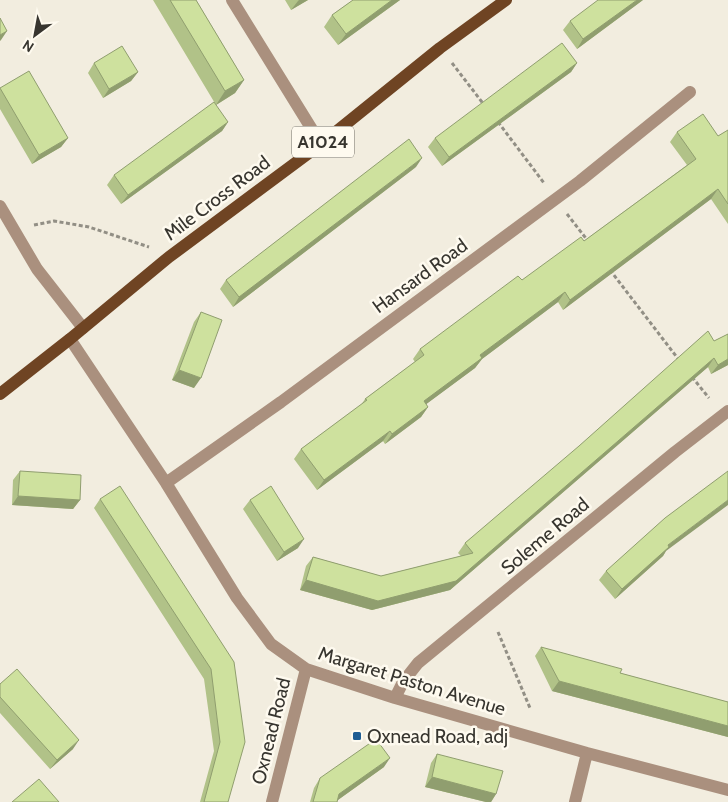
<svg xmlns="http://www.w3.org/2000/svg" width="728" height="802" viewBox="0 0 728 802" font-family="Cabin,sans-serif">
  <rect width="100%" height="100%" fill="#f2eddf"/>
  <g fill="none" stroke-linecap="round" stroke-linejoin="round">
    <path stroke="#928f85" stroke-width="3" stroke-dasharray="4 2.5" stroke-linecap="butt" d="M 452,63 L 485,106
      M 498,122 L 544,183
      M 567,214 L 588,241
      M 34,225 L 54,221 L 89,227 L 149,247
      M 610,270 L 679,360
      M 692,377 L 709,398
      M 498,632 L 530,708"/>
    <path stroke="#aa907e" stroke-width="12" d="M 232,0 L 321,144
      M 0,206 L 37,269 L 83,328
      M 70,339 L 166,483 L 237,598 L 271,644 L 306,669 L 395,698 L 587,753 L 728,790
      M 166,483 L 281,402 L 580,181 L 690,92
      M 395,698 L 403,682 L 418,663 L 675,452 L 728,411
      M 272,802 L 306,669
      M 575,802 L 587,753"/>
    <path stroke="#6f4423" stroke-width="12" d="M 0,394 L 70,339 L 169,257 L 321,144 L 440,48 L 506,0"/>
  </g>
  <path fill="#b1c288" d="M 153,0 L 196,0 L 244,80 L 235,93 L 216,105 Z
    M 285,0 L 308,0 L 291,10 Z
    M 353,0 L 400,0 L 338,45 L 324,27 L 332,15 Z
    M 643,0 L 577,49 L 563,30 L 570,21 Z
    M 94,63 L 138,72 L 131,81 L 103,98 L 88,73 Z
    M 577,63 L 571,72 L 442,166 L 428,147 L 435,138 Z
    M 0,88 L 68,138 L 61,147 L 32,164 L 0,109 Z
    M 228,122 L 222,131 L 121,204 L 107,185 L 114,175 Z
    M 728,130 L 728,224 L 711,199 L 563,310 L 558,302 L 482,359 L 475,368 L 426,404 L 428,407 L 421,417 L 385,444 L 383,441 L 317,490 L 294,459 L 301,449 L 361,405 L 365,399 L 415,362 L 413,359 L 420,349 L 522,280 L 584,241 L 687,165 L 670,142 L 677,132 L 718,136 Z
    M 416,167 L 233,307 L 220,289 L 226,280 Z
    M 201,312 L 194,388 L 172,380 L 194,322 Z
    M 728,334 L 728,365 L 711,374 L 708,367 L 450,590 L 372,610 L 300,590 L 306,566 L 313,557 L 381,576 L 461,556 L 458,553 L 465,543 L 714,341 Z
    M 20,471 L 80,500 L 73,509 L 12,505 L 13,480 Z
    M 100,499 L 234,662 L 228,802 L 200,802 L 214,751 L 204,679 L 94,508 Z
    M 250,500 L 298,548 L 277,561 L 243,509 Z
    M 666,551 L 663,556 L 615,599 L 599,580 L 606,571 Z
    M 541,647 L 620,673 L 728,702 L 728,737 L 552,691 L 535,656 Z
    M 0,684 L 73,749 L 50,769 L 0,713 Z
    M 437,754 L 496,794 L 491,802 L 486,802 L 425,787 L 431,763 Z
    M 384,767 L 338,800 L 337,802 L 310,802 L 314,788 L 320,778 Z"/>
  <path fill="#909e6f" d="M 299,0 L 308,0 L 291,10 L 298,1 Z
    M 392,0 L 400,0 L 338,45 L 346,34 Z
    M 637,0 L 643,0 L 577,49 L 583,39 Z
    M 7,31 L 1,40 L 0,41 L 0,35 Z
    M 577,63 L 571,72 L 442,166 L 449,157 Z
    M 138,72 L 131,81 L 103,98 L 109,89 Z
    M 244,80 L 235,93 L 216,105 L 225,91 Z
    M 228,122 L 222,131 L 121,204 L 128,195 Z
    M 68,138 L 61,147 L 32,164 L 39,155 Z
    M 422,158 L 416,167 L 233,307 L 239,297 Z
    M 718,189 L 711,199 L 563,310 L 570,300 Z
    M 565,292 L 558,302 L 482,359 L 475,368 L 417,411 L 424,401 L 480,355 Z
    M 714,358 L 708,367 L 450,590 L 372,610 L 300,590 L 306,580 L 456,581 Z
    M 728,359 L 728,365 L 711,374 L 718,365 Z
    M 179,370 L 201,378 L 194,388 L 172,380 Z
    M 428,407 L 421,417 L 385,444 L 392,434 Z
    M 390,431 L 383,441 L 317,490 L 324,480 Z
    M 18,496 L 80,500 L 73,509 L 12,505 Z
    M 728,500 L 728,505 L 666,551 L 663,556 L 615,599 L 622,589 L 668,545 Z
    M 304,539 L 298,548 L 277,561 L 284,552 Z
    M 559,681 L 728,726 L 728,737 L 552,691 Z
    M 79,740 L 73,749 L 50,769 L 57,760 Z
    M 390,758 L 384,767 L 335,802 L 339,794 Z
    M 432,777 L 496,794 L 491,802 L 486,802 L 425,787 Z"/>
  <path fill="#cee19e" stroke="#909e6f" d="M 170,0 L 196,0 L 244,80 L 225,91 Z
    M 353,0 L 392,0 L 346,34 L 332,15 Z
    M 598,0 L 637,0 L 583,39 L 570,21 Z
    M 0,18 L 7,31 L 0,35 Z
    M 562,43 L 577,63 L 449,157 L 435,138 Z
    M 122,46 L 138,72 L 109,89 L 94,63 Z
    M 29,71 L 68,138 L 39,155 L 0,88 Z
    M 214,102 L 228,122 L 128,195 L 114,175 Z
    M 703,114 L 718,136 L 728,130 L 728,204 L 718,189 L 570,300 L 565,292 L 480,355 L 482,358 L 424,401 L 428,407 L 392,434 L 390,431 L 324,480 L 301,449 L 367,400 L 365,399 L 424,355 L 420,349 L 518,276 L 522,280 L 581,237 L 584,241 L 696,159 L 677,132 Z
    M 409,139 L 422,158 L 239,297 L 226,280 Z
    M 201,312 L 222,320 L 201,378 L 179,370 Z
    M 708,331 L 714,341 L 728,334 L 728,359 L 718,365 L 714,358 L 456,581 L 378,601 L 306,580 L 313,557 L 381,576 L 473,553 L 465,543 L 579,446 Z
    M 20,471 L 81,475 L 80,500 L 18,496 Z
    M 728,471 L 728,500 L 668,545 L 669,547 L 622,589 L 606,571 L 665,518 Z
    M 120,486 L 234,662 L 245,742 L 228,802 L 204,802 L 220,742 L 211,669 L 100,499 Z
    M 271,486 L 304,539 L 284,552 L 250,500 Z
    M 541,647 L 622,669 L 620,673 L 728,702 L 728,726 L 559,681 Z
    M 17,669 L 79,740 L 57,760 L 0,697 L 0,684 Z
    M 376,739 L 390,758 L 339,794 L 337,802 L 313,802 L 320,778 Z
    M 437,754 L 503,771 L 496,794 L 432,777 Z
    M 39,779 L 59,802 L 12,802 Z"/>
  <rect fill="#205e94" stroke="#fefaef" stroke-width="2" x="352" y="731" width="10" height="10" rx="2.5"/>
  <g text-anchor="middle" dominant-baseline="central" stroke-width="5" stroke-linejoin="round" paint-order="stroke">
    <rect fill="#fefaef" stroke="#737069" stroke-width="1" x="292" y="126.5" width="62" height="31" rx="4"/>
    <g font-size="18" font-weight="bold" fill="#37352f">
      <text x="323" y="142">A1024</text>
    </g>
    <g font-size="19" fill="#37352f" stroke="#fefaef">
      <text transform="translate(217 198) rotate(-37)">Mile Cross Road</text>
      <text transform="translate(420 276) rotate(-36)">Hansard Road</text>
      <text transform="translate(545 536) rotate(-40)">Soleme Road</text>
      <text transform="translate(412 681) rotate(17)">Margaret Paston Avenue</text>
      <text transform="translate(271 731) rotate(-76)">Oxnead Road</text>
    </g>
    <g font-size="19" fill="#37352f" stroke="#fefaef" text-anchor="start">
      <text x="367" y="736">Oxnead Road, adj</text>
    </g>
  </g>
  <g transform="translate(35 35) rotate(212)" stroke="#fefaef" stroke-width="4" paint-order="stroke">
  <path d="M0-4L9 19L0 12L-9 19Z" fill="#37352f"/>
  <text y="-8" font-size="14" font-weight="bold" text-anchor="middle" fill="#37352f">N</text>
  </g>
</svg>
